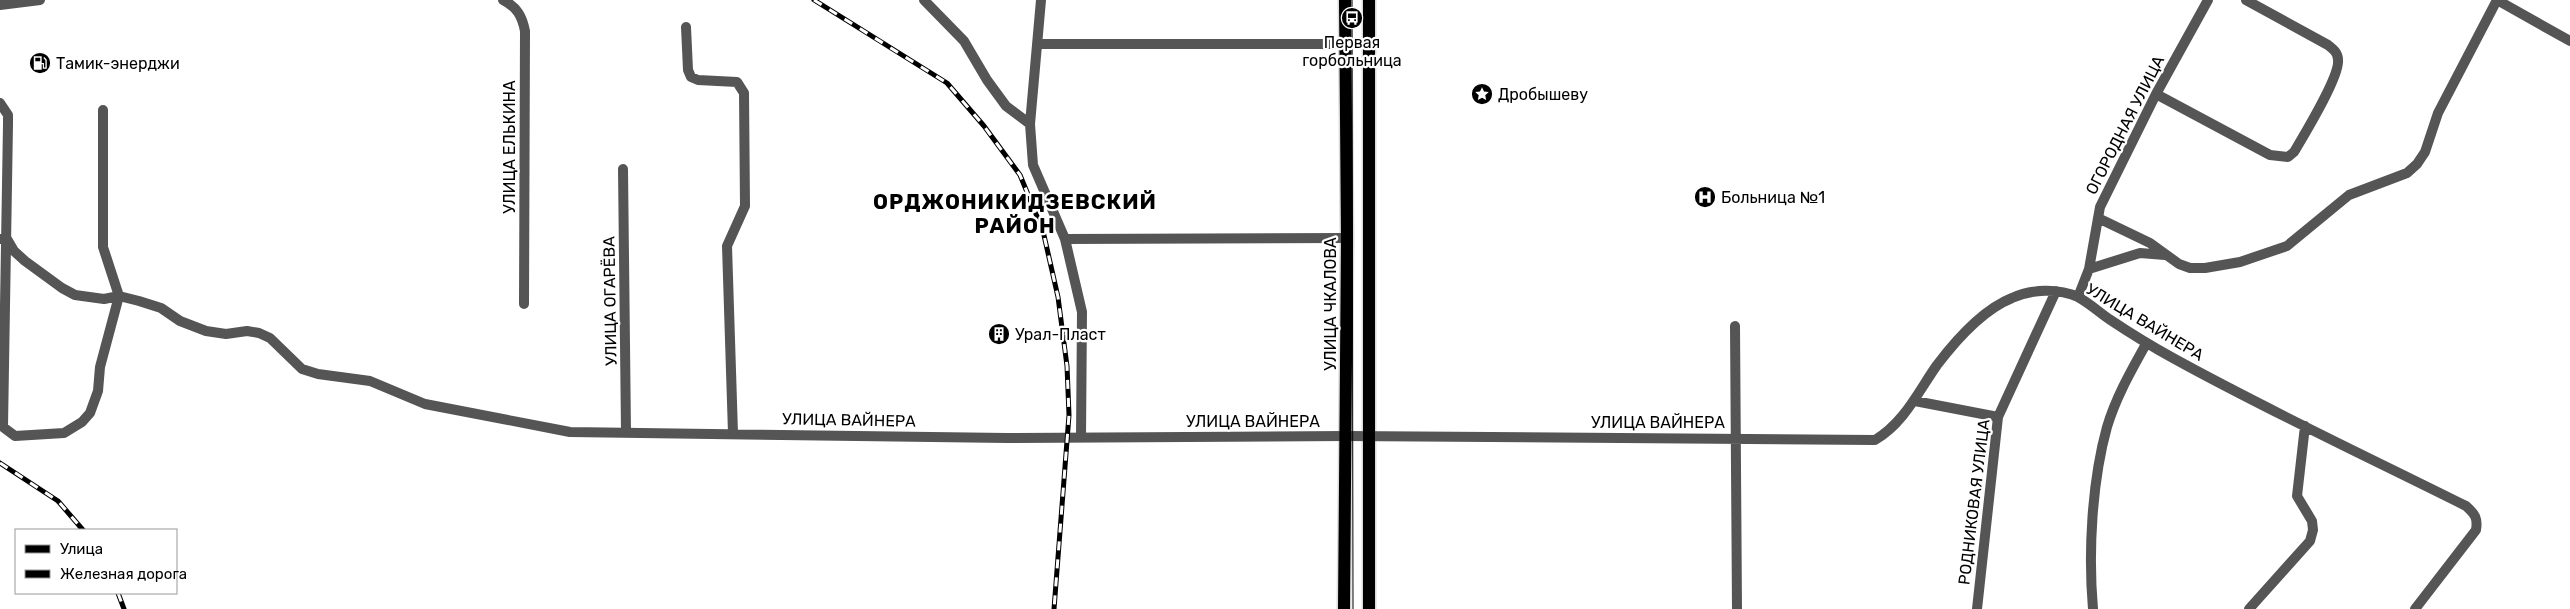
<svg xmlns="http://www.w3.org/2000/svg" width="2570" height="609" viewBox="0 0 2570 609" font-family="Rubik,sans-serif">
  <rect width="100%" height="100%" fill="#fff"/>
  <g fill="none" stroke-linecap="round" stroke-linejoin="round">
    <g stroke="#dbdbdb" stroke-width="15">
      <path id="primary" d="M 1344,609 L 1347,238 L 1345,0
        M 1369,609 L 1369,0"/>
    </g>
    <path stroke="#555" stroke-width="10" d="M 503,0 C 517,7 522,16 525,31 L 524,304
      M 924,0 L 964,41 L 987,80 L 1006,106 L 1030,124
      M 1041,0 L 1030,124 L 1033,165 L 1065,239 L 1082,312 L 1081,437
      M 2497,0 L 2570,41
      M 0,5 L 40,0
      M 686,27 L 688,70 L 691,77 L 698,80 L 737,82 L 744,93 L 745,206 L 727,246 L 733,433
      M 1039,44 L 1346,44
      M 2156,94 L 2270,155 L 2288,157 L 2294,152 C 2304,135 2340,76 2338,60 C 2338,53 2334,50 2328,45 L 2246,0
      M 0,103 L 8,115 L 8,124 L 3,427 L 15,436 L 64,433 L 82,422 L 90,413 L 98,391 L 100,367 L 119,296 L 103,247 L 103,110
      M 623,169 L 626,432
      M 2098,218 L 2150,243 L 2179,264 L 2190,268 L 2205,268 L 2240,262 L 2287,246 L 2349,195 L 2407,173 L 2417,164 L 2425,152 L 2438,113 L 2497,0
      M 0,239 L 7,239 L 14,251 L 25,261 L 62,288 L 75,295 L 104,299 L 119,296 L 139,301 L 161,308 L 180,321 L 206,331 L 226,334 L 247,331 L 259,333 L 270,338 L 302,369 L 318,374 L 370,381 L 425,404 L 570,432 L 1007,438 L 1346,436 L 1875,440 C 1904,423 1918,392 1937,365 C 1956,340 1982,310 2012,298 C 2032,289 2058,288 2078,297 C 2089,303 2099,312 2109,319 C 2130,333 2151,346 2173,358 C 2269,411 2368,457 2466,506 C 2475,514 2478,518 2476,530 L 2415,609
      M 1065,239 L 1347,238
      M 2089,269 L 2140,253 L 2165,255
      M 2078,297 L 2089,269 L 2100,207 L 2156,94 L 2208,0
      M 1735,326 L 1737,609
      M 1915,401 L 1998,417
      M 1977,609 L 1998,417 L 2056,291
      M 2093,609 C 2088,552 2092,481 2107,427 C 2116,397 2131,371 2146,344
      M 2249,609 L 2310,541 L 2313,530 L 2312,521 L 2297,496 L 2305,426"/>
    <use href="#primary" stroke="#000" stroke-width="12"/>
    <path stroke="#000" stroke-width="1" d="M 1352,0 L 1353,609"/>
    <g stroke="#000" stroke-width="5">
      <path id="rail" d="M 814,0 L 947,83 L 984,126 L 1020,175 L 1043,231 L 1058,297 L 1067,366 L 1069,415 L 1054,609
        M 0,463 L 58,501 L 83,530
        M 118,593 L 124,609"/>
    </g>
    <use href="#rail" stroke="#fff" stroke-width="3" stroke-dasharray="9" stroke-linecap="butt"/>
  </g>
  <defs>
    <g id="bus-disc" transform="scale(1.125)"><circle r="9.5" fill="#000" stroke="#fff"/><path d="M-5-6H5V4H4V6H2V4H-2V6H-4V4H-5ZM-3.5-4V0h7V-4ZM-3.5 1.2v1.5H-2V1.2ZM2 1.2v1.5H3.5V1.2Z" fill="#fff"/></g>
    <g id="fuel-disc" transform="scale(1.125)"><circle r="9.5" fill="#000" stroke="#fff"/><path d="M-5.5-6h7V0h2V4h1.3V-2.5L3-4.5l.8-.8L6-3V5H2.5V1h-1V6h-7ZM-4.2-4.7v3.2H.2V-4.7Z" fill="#fff"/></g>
    <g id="sight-disc" transform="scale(1.125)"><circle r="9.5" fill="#000" stroke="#fff"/><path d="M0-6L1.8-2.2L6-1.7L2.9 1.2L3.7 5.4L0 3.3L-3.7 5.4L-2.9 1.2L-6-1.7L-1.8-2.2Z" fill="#fff"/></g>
    <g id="hospital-disc" transform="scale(1.125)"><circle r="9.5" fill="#000" stroke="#fff"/><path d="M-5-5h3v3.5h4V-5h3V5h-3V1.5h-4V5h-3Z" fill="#fff"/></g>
    <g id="building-disc" transform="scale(1.125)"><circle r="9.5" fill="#000" stroke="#fff"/><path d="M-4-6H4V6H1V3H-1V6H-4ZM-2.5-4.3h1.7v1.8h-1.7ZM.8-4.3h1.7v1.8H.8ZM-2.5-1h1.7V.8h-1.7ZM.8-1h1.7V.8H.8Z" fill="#fff"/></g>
  </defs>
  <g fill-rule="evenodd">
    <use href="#bus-disc" x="1352" y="18"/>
    <use href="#fuel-disc" x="40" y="63"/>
    <use href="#sight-disc" x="1482" y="94"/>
    <use href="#hospital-disc" x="1705" y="197"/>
    <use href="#building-disc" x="999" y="334"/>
  </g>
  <g text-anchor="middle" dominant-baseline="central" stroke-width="4.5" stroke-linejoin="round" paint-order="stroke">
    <g font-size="16" fill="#000" stroke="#fff" text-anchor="start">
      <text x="1352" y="42" text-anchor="middle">Первая<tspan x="1352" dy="18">горбольница</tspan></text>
      <text x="56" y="63">Тамик-энерджи</text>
      <text x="1498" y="94">Дробышеву</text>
      <text x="1721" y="197">Больница №1</text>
      <text x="1015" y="334">Урал-Пласт</text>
    </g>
    <g font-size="16" fill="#000" stroke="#fff">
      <text transform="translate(2125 125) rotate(-63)">ОГОРОДНАЯ УЛИЦА</text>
      <text transform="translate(509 147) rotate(-90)">УЛИЦА ЕЛЬКИНА</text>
      <text transform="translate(610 301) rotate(-91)">УЛИЦА ОГАРЁВА</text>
      <text transform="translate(1330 304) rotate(-90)">УЛИЦА ЧКАЛОВА</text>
      <text transform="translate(2145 322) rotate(31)">УЛИЦА ВАЙНЕРА</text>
      <text transform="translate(849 420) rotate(1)">УЛИЦА ВАЙНЕРА</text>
      <text x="1253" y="421">УЛИЦА ВАЙНЕРА</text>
      <text x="1658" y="422">УЛИЦА ВАЙНЕРА</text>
      <text transform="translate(1974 502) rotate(-83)">РОДНИКОВАЯ УЛИЦА</text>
    </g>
    <g font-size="21" font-weight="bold" letter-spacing="1" fill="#000" stroke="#fff">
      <text x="1015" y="201">ОРДЖОНИКИДЗЕВСКИЙ<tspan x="1015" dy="24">РАЙОН</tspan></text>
    </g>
  </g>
  <rect x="15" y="529" width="162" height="65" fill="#ffffff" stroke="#999999"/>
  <rect x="25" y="545" width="25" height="8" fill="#000000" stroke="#999999"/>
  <text x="60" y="554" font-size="15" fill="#000000">Улица</text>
  <rect x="25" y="570" width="25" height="8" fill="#000000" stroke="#999999"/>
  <text x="60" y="579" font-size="15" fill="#000000">Железная дорога</text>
</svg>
